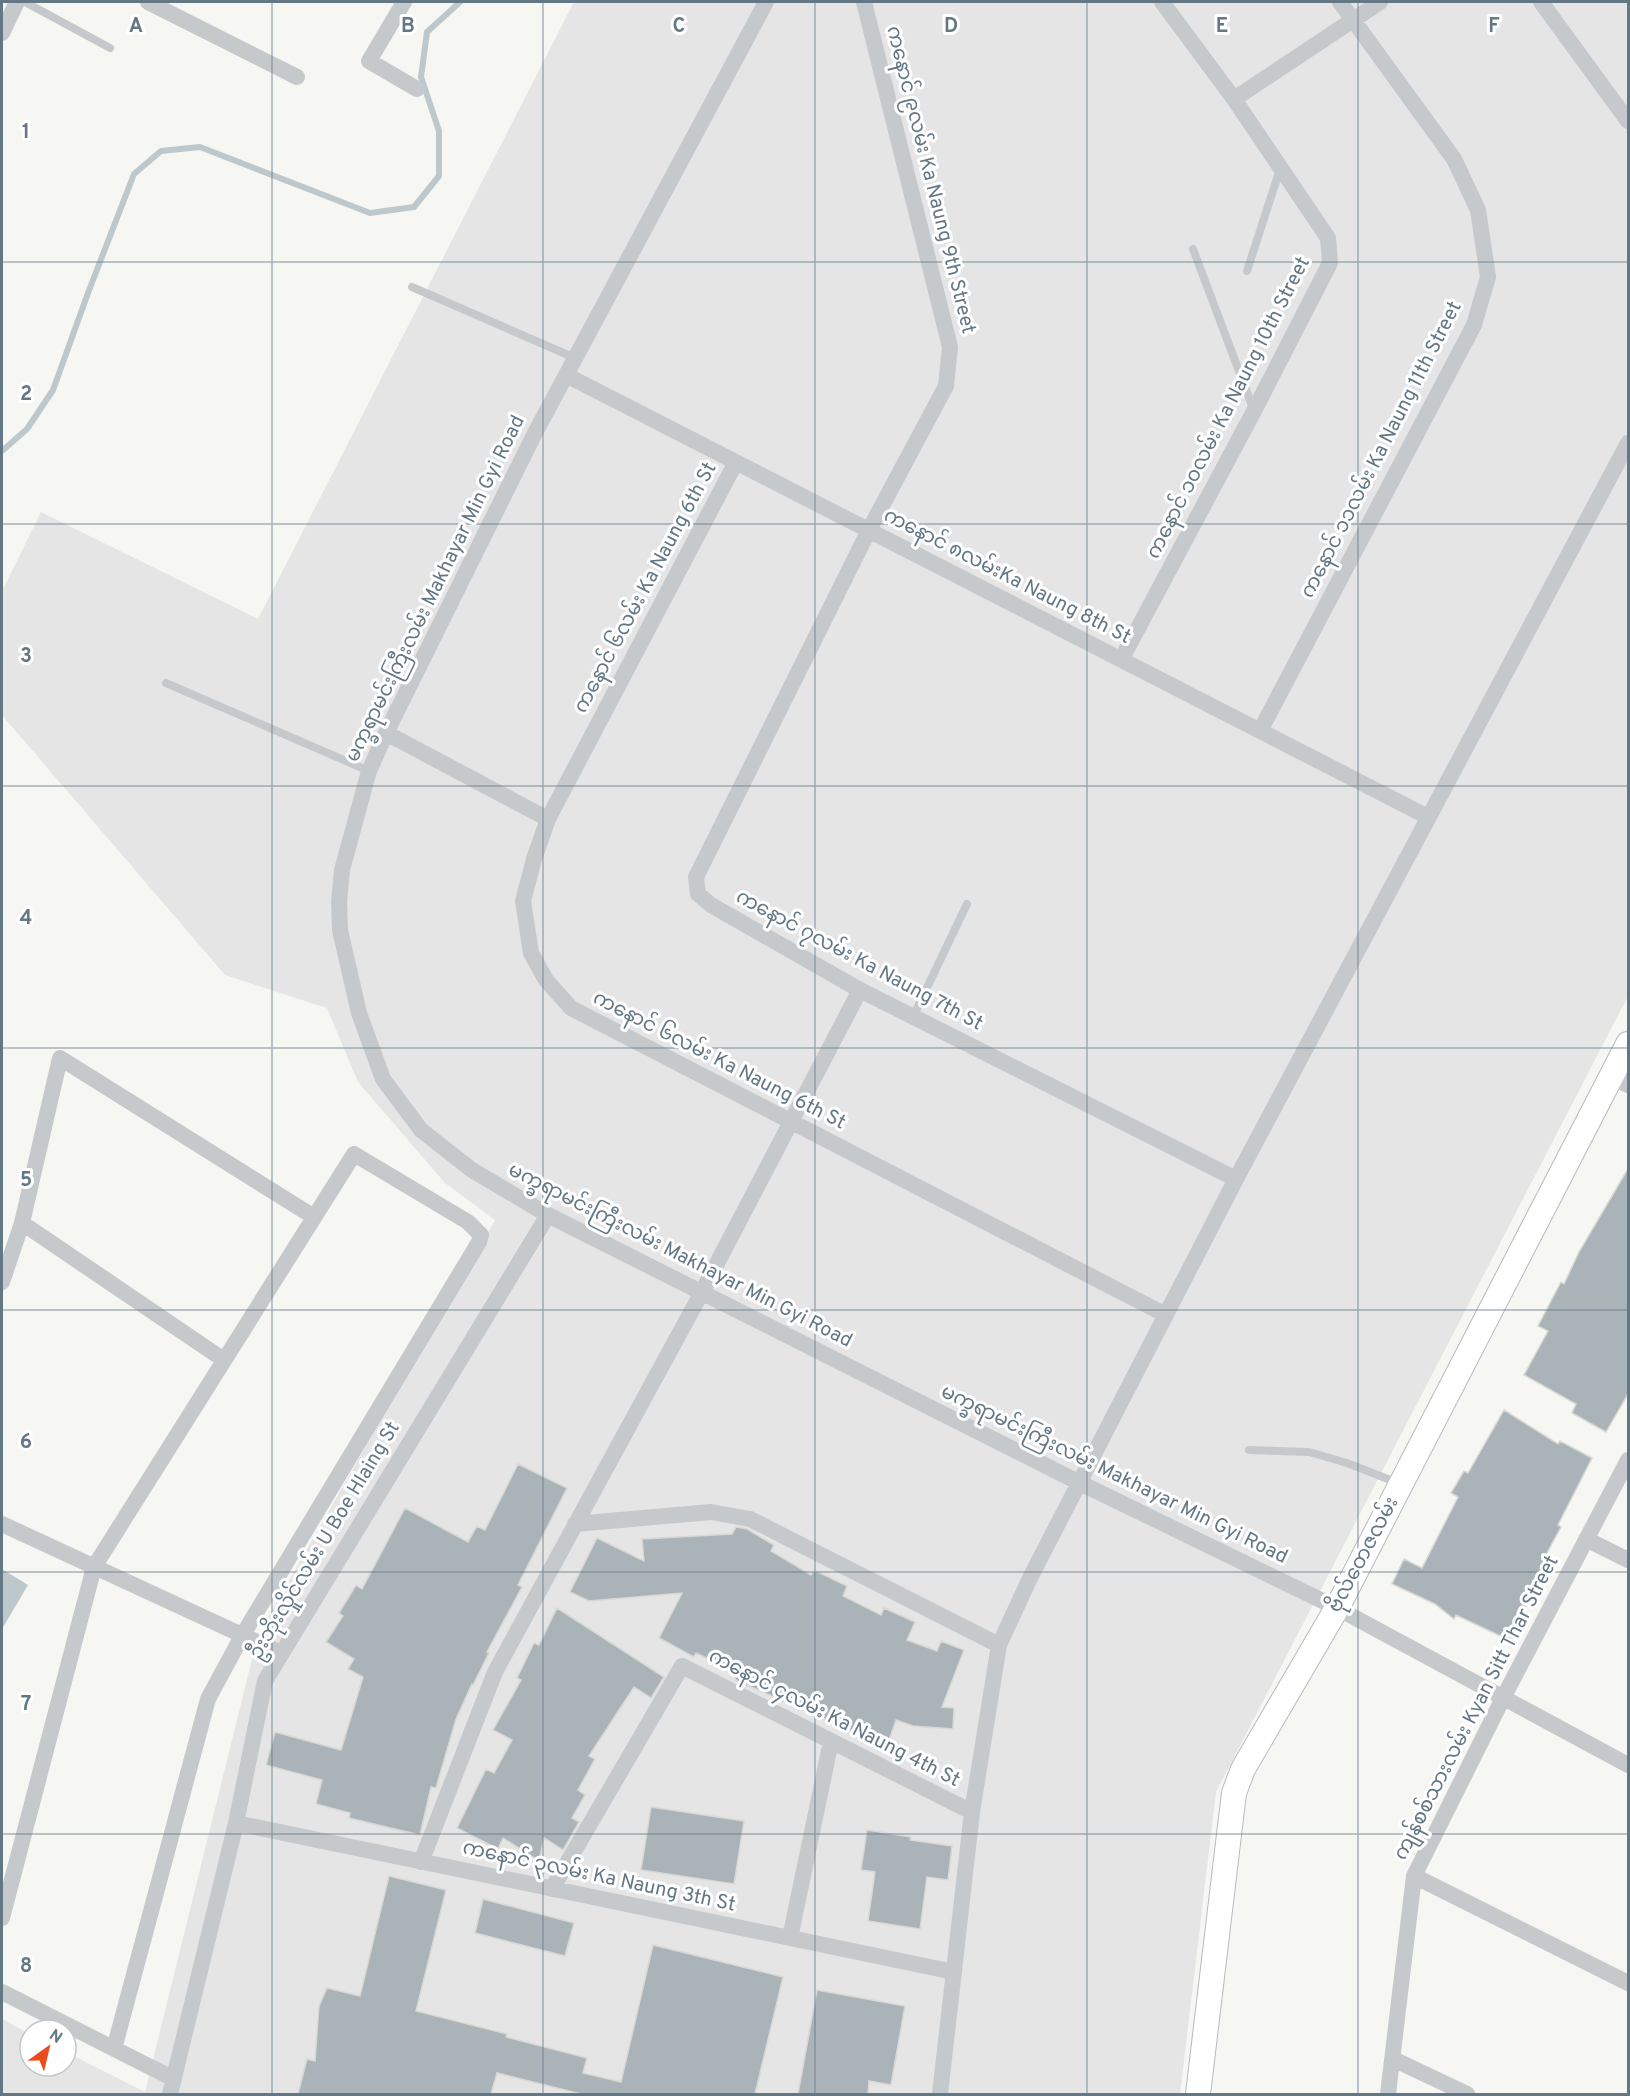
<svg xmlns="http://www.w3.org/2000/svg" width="1630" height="2096" viewBox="0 0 1630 2096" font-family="Overpass,'Noto Sans Myanmar',sans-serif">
  <rect width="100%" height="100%" fill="#f6f6f3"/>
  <path fill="#e4e5e4" d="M 574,2 L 1628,2 L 1628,996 L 1216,1792 L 1180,2094 L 2,2094 L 2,2019 L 30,2034 L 30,2066 L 66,2066 L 66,2052 L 145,2092 L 258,1635 L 495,1220 L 445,1183 L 358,1082 L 327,1008 L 225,975 L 2,715 L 2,591 L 41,512 L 258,619 Z"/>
  <path fill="#bcc8cc" d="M 2,1569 L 28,1585 L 2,1629 Z"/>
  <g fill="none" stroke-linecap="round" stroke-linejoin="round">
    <path stroke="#bcc8cc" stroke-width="6" d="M 2,451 L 27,429 L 53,390 L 88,293 L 134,174 L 161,151 L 200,147 L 370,213 L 414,207 L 439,176 L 439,131 L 421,77 L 427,32 L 460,2"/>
  </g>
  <path fill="#aab3b8" stroke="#d8d8d5" stroke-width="1.5" d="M 1629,1167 L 1629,1392 L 1606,1432 L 1572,1413 L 1576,1404 L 1524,1375 L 1548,1331 L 1538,1326 L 1551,1301 L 1561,1282 L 1564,1284 L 1579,1252 Z
    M 1504,1410 L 1558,1444 L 1560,1441 L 1592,1458 L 1558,1525 L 1561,1527 L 1547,1553 L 1549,1554 L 1511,1641 L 1456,1615 L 1454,1619 L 1435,1604 L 1392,1584 L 1404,1559 L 1422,1568 L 1458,1497 L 1451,1493 L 1464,1471 L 1468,1473 Z
    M 518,1464 L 567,1488 L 518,1585 L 522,1587 L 487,1652 L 489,1653 L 473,1685 L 472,1684 L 456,1719 L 436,1788 L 431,1787 L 420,1835 L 349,1818 L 350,1813 L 316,1804 L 322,1780 L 266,1765 L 275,1732 L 341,1750 L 363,1677 L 348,1669 L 354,1659 L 326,1642 L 343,1616 L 339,1613 L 356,1585 L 362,1589 L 405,1508 L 468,1542 L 477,1526 L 485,1530 Z
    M 736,1527 L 747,1529 L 774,1545 L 771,1551 L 811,1575 L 814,1570 L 847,1586 L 843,1596 L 881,1615 L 884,1608 L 915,1622 L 907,1640 L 937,1651 L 941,1641 L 964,1650 L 942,1707 L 954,1708 L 953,1729 L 913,1726 L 896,1720 L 887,1746 L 735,1680 L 738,1673 L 696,1653 L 694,1657 L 659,1638 L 682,1593 L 589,1601 L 570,1592 L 597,1538 L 644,1561 L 642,1539 L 732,1534 Z
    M 557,1608 L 664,1677 L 651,1698 L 634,1687 L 589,1756 L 595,1759 L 578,1790 L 585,1795 L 572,1818 L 579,1822 L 563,1850 L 544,1838 L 539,1861 L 503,1838 L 498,1849 L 457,1828 L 486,1769 L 494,1773 L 512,1740 L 493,1730 L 521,1680 L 517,1678 L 534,1643 L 539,1645 Z
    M 651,1807 L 744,1821 L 734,1884 L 641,1870 Z
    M 867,1830 L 911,1837 L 910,1840 L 952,1846 L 948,1880 L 927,1877 L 920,1929 L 868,1921 L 875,1872 L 861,1870 Z
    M 389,1876 L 446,1890 L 416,2011 L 507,2034 L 506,2037 L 587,2058 L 583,2073 L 621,2082 L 653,1945 L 783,1977 L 755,2094 L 581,2094 L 497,2073 L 491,2094 L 298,2094 L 307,2059 L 315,2061 L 319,2006 L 327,1988 L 360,1996 Z
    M 483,1899 L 574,1923 L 565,1956 L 475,1933 Z
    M 817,1990 L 905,2006 L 891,2085 L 869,2081 L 868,2094 L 798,2094 Z"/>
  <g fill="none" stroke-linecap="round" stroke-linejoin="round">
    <g stroke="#b5bbbf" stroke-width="26">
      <path id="secondary" d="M 1198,2094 L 1234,1793 L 1243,1769 L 1337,1608 L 1628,1044"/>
    </g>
    <path stroke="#c6c9cc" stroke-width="8" d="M 25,2 L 110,48
      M 1193,249 L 1254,411
      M 1247,271 L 1280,169
      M 412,287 L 575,358
      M 166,683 L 369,771
      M 913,1017 L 967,904
      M 1249,1450 L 1309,1452 L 1347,1463 L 1398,1483"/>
    <path stroke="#c6c9cc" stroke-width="16" d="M 148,2 L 297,77
      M 404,2 L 369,61 L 417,89
      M 766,2 L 535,433 L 386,733 L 369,771 L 342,870 L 339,902 L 340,930 L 359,1013 L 383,1079 L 421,1130 L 472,1170 L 548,1215 L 1080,1483 L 1337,1608 L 1628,1765
      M 864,2 L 950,347 L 946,386 L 869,530 L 696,877 L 698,894 L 711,905 L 860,990 L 1236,1179
      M 1541,2 L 1628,121
      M 2,33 L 17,2
      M 1234,99 L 1380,2
      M 566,375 L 1428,817
      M 736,462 L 548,819 L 534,859 L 523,901 L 531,953 L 546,980 L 571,1008 L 1166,1315
      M 1121,660 L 1254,411 L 1330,263 L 1328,238 L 1234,99 L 1162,2
      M 1260,731 L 1474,325 L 1488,277 L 1478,210 L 1454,159 L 1340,2
      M 386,733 L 548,819
      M 1612,1077 L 1628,1085
      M 22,1223 L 224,1360
      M 2,1282 L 22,1223 L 60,1058 L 314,1217
      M 2,1524 L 281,1653
      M 575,1524 L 711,1512 L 750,1519 L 999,1645
      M 1586,1539 L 1628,1560
      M 236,1823 L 954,1972
      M 421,1862 L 495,1672 L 702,1292 L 860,990
      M 1414,1876 L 1628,1983
      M 552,1889 L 682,1666 L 972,1812
      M 2,1918 L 94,1567 L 354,1154 L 468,1222 L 481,1235 L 479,1242 L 242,1636 L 208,1699 L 114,2049
      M 790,1938 L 831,1741
      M 2,1992 L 174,2079
      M 1393,2059 L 1467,2094
      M 170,2094 L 236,1823 L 265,1681 L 548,1215
      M 940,2094 L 972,1812 L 999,1645 L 1031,1576 L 1236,1179 L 1628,443
      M 1388,2094 L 1414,1876 L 1503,1698 L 1628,1460"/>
    <use href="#secondary" stroke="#fff" stroke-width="24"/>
  </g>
  <path fill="none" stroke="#647785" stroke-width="1.5" stroke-opacity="0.55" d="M 272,2 L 272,2094M 543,2 L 543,2094M 815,2 L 815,2094M 1087,2 L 1087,2094M 1358,2 L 1358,2094M 2,262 L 1628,262M 2,524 L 1628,524M 2,786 L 1628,786M 2,1048 L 1628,1048M 2,1310 L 1628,1310M 2,1572 L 1628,1572M 2,1834 L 1628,1834"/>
  <g text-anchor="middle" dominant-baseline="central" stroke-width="6" stroke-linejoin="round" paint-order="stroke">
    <g font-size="20" fill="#647785" stroke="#fff">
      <text transform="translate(930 180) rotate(76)">ကနောင် ၉လမ်း Ka Naung 9th Street</text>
      <text transform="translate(1229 408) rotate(-63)">ကနောင် ၁၀လမ်း Ka Naung 10th Street</text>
      <text transform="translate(1382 450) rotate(-63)">ကနောင် ၁၁လမ်း Ka Naung 11th Street</text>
      <text transform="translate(1007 577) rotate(27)">ကနောင် ၈လမ်းKa Naung 8th St</text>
      <text transform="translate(646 588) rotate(-62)">ကနောင် ၆လမ်း Ka Naung 6th St</text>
      <text transform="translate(436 589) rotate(-64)">မက္ခရာမင်းကြီးလမ်း Makhayar Min Gyi Road</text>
      <text transform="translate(859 961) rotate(28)">ကနောင် ၇လမ်း Ka Naung 7th St</text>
      <text transform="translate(719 1061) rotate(27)">ကနောင် ၆လမ်း Ka Naung 6th St</text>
      <text transform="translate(680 1256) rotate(27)">မက္ခရာမင်းကြီးလမ်း Makhayar Min Gyi Road</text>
      <text transform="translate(1114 1475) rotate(26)">မက္ခရာမင်းကြီးလမ်း Makhayar Min Gyi Road</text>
      <text transform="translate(325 1541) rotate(-59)">ဦးဘိုးလှိုင်လမ်း U Boe Hlaing St</text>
      <text transform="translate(1364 1555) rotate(-62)">ဗိုလ်တေဇလမ်း</text>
      <text transform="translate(1477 1708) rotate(-63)">ကျန်စစ်သားလမ်း Kyan Sitt Thar Street</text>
      <text transform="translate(834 1719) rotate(27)">ကနောင် ၄လမ်း Ka Naung 4th St</text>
      <text transform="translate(599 1877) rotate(12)">ကနောင် ၃လမ်း Ka Naung 3th St</text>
    </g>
  </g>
  <g font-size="20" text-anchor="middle" font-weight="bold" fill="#647785" stroke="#fff" stroke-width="6" stroke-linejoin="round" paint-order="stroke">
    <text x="136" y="32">A</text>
    <text x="408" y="32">B</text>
    <text x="679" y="32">C</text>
    <text x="951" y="32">D</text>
    <text x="1222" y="32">E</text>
    <text x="1494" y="32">F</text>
    <text x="26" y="138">1</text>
    <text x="26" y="400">2</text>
    <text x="26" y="662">3</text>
    <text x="26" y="924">4</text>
    <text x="26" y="1186">5</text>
    <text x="26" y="1448">6</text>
    <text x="26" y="1710">7</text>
    <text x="26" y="1972">8</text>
  </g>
  <rect width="1630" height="2096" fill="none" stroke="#647785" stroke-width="6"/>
  <g transform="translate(48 2048) rotate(34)"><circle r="28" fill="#ffffff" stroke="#c1c9ce" stroke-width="1.5"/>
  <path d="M0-4.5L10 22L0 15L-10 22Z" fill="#eb4c1e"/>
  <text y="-9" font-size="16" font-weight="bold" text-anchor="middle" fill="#647785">N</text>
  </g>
</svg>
